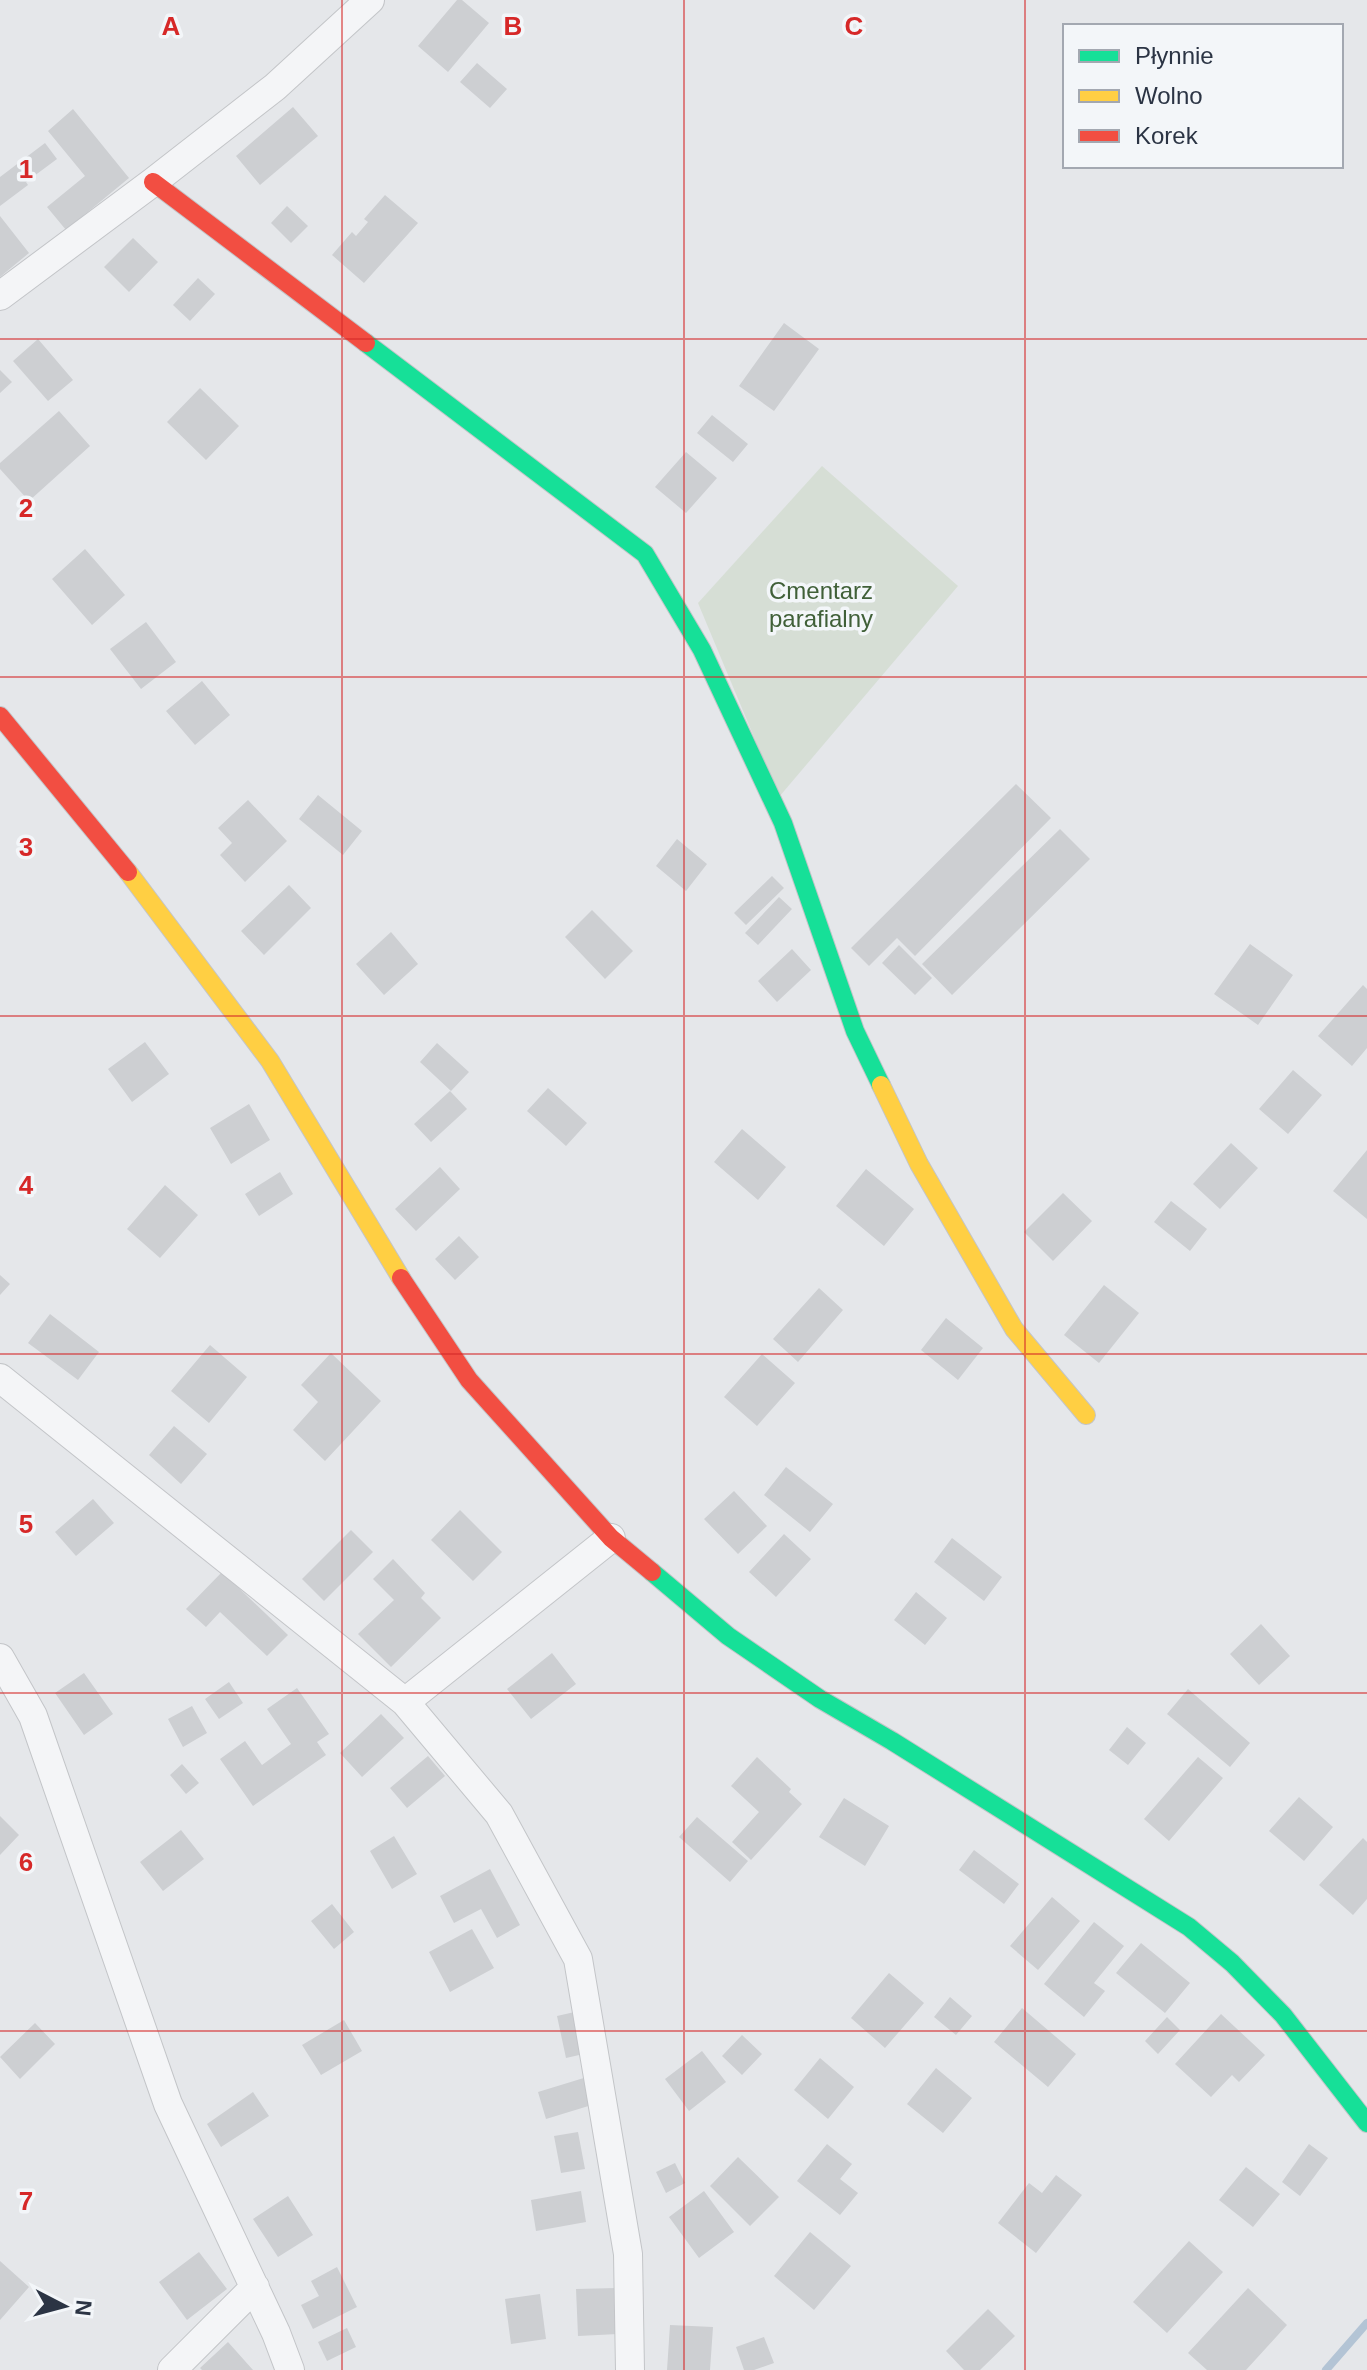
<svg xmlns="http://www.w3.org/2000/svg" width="1367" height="2370" viewBox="0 0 1367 2370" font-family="Helvetica,sans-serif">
  <rect width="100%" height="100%" fill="#e5e7ea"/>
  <path fill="#d6ded5" d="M 822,466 L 958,586 L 779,797 L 698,603 Z"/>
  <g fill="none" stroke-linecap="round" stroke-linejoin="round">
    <path stroke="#b3c4d5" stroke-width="8" d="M 1326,2370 L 1367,2323"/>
  </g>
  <path fill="#cdcfd2" d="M 457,0 L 462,0 L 489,23 L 448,72 L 418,46 Z
    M 477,63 L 507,89 L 490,108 L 460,82 Z
    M 293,107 L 318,136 L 260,185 L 236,156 Z
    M 73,109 L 129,178 L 66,230 L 47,207 L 85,176 L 48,131 Z
    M 45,143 L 57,159 L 26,182 L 28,185 L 0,206 L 0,177 Z
    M 385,195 L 418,223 L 364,283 L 332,255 L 352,232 L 356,236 L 368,222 L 364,219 Z
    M 287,206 L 308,226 L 291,243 L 271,223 Z
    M 0,216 L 29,253 L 0,277 Z
    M 133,238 L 158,262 L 129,292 L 104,267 Z
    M 198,278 L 215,294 L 190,321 L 173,305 Z
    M 784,323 L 819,349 L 774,411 L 739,386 Z
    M 38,339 L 73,380 L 48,401 L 13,361 Z
    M 0,370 L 12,382 L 0,393 Z
    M 200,388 L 239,426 L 206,460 L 167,422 Z
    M 59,411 L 90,446 L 29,501 L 0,469 L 0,463 Z
    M 712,415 L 748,444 L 733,462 L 697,433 Z
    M 686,452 L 717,478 L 686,513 L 655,487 Z
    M 85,549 L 125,595 L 92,625 L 52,579 Z
    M 146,622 L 176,662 L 141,689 L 110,649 Z
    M 202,681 L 230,715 L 195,745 L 166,711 Z
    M 1016,784 L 1051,818 L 915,956 L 897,938 L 869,966 L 851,948 Z
    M 318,795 L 362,831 L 343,855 L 299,819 Z
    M 248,800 L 287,841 L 245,882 L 220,855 L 232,843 L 218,828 Z
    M 1060,829 L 1090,859 L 952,995 L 922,964 Z
    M 677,839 L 707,864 L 686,891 L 656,866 Z
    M 772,876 L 784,888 L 746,925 L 734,913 Z
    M 289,885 L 311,908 L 264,955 L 241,931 Z
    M 779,897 L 792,909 L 758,945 L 745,933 Z
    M 592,910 L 633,951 L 605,979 L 565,937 Z
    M 391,932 L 418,964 L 384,995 L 356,964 Z
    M 1250,944 L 1293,975 L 1258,1025 L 1214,994 Z
    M 899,945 L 932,978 L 915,995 L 882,963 Z
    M 792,949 L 811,970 L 777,1002 L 758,981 Z
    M 1363,985 L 1367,989 L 1367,1048 L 1352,1066 L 1318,1036 Z
    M 145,1042 L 169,1074 L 132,1102 L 108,1069 Z
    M 437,1043 L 469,1072 L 451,1091 L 420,1062 Z
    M 1293,1070 L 1322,1095 L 1288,1134 L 1259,1109 Z
    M 548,1088 L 587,1123 L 566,1146 L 527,1111 Z
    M 450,1091 L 467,1109 L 431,1142 L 414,1124 Z
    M 249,1104 L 270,1140 L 231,1164 L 210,1128 Z
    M 742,1129 L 786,1167 L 758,1200 L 714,1162 Z
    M 1231,1143 L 1258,1168 L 1220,1209 L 1193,1184 Z
    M 1367,1150 L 1367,1219 L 1333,1191 Z
    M 440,1167 L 460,1189 L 416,1231 L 395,1209 Z
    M 866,1169 L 914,1209 L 884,1246 L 836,1206 Z
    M 280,1172 L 293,1194 L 259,1216 L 245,1194 Z
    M 165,1185 L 198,1215 L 160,1258 L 127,1229 Z
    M 1063,1193 L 1092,1221 L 1053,1261 L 1024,1232 Z
    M 1171,1201 L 1207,1229 L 1190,1251 L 1154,1222 Z
    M 459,1236 L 479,1257 L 455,1280 L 435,1259 Z
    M 0,1275 L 10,1284 L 0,1295 Z
    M 1104,1285 L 1139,1313 L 1099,1363 L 1064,1335 Z
    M 819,1288 L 843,1310 L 798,1362 L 773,1339 Z
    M 50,1314 L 99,1352 L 78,1380 L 28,1343 Z
    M 946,1318 L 983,1348 L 958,1380 L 921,1350 Z
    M 210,1345 L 247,1377 L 209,1423 L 171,1391 Z
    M 331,1353 L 381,1401 L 325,1461 L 293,1430 L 318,1402 L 301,1385 Z
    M 762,1354 L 795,1383 L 757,1426 L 724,1397 Z
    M 174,1426 L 207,1454 L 181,1484 L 149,1455 Z
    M 786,1467 L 833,1504 L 810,1532 L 764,1495 Z
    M 734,1491 L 767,1526 L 738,1554 L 704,1519 Z
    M 93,1499 L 114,1523 L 76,1556 L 55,1532 Z
    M 460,1510 L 502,1552 L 473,1581 L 431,1540 Z
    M 351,1530 L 373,1552 L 324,1601 L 302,1579 Z
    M 784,1534 L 811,1559 L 776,1597 L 749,1572 Z
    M 952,1538 L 1002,1577 L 984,1601 L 934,1562 Z
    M 393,1559 L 425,1593 L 421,1598 L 441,1618 L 391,1667 L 358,1634 L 394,1600 L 373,1579 Z
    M 222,1572 L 288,1635 L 267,1656 L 220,1612 L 206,1627 L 186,1609 Z
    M 916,1592 L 947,1618 L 925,1645 L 894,1620 Z
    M 1261,1624 L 1290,1656 L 1259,1685 L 1230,1654 Z
    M 552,1653 L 576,1684 L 531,1719 L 507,1689 Z
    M 84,1673 L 113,1714 L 84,1735 L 55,1693 Z
    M 229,1682 L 243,1703 L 219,1719 L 205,1699 Z
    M 297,1688 L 329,1734 L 317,1742 L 326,1755 L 253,1806 L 220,1759 L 245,1741 L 262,1765 L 291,1744 L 267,1709 Z
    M 1188,1689 L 1250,1743 L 1230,1767 L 1167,1714 Z
    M 192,1706 L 207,1733 L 183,1747 L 168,1719 Z
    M 381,1714 L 404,1738 L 362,1777 L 340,1753 Z
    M 1127,1727 L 1146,1743 L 1128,1765 L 1109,1750 Z
    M 428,1756 L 445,1776 L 407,1808 L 390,1788 Z
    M 757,1757 L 791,1789 L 789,1792 L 802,1804 L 751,1860 L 732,1842 L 759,1812 L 731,1786 Z
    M 1198,1757 L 1223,1778 L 1169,1841 L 1144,1819 Z
    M 182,1764 L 199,1783 L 186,1794 L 170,1775 Z
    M 1299,1797 L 1333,1827 L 1304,1861 L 1269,1831 Z
    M 844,1798 L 889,1826 L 865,1866 L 819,1837 Z
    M 0,1816 L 19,1835 L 0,1855 Z
    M 697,1817 L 748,1861 L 730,1882 L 679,1837 Z
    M 181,1830 L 204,1859 L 163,1891 L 140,1862 Z
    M 394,1836 L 417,1874 L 392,1889 L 370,1851 Z
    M 1363,1838 L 1367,1842 L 1367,1899 L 1353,1915 L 1319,1885 Z
    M 974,1850 L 1019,1884 L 1004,1904 L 959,1870 Z
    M 490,1869 L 520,1925 L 497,1938 L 481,1909 L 454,1923 L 440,1896 Z
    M 1052,1897 L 1080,1921 L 1038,1970 L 1010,1946 Z
    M 332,1904 L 354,1932 L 334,1949 L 311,1921 Z
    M 1094,1922 L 1124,1946 L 1094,1983 L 1105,1991 L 1084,2017 L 1044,1984 Z
    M 472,1929 L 494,1968 L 450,1992 L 429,1952 Z
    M 1141,1943 L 1190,1983 L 1165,2013 L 1116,1973 Z
    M 889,1973 L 924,2003 L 885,2048 L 851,2018 Z
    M 950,1997 L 972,2016 L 956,2035 L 934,2017 Z
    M 1022,2008 L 1076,2054 L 1048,2087 L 994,2042 Z
    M 579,2011 L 588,2053 L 566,2058 L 557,2016 Z
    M 1221,2014 L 1265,2055 L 1239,2082 L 1232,2075 L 1211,2097 L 1175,2064 Z
    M 1167,2017 L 1180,2030 L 1158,2054 L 1145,2041 Z
    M 344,2020 L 362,2051 L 321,2075 L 302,2045 Z
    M 35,2023 L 55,2044 L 20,2079 L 0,2057 Z
    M 742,2035 L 762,2054 L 742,2075 L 722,2056 Z
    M 702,2051 L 726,2082 L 689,2111 L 665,2079 Z
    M 820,2058 L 854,2087 L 828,2119 L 794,2090 Z
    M 936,2068 L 972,2098 L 943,2133 L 907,2104 Z
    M 587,2077 L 595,2104 L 546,2119 L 538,2092 Z
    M 253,2092 L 269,2116 L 221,2147 L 207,2124 Z
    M 578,2132 L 585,2169 L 561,2173 L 554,2136 Z
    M 827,2144 L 852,2164 L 840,2179 L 858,2193 L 840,2215 L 797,2181 Z
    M 1309,2144 L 1328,2158 L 1300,2196 L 1282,2182 Z
    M 738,2157 L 779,2197 L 750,2226 L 710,2186 Z
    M 675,2163 L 685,2183 L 666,2193 L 656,2172 Z
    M 1246,2167 L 1280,2194 L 1253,2227 L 1219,2200 Z
    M 1056,2175 L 1082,2195 L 1036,2253 L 998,2223 L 1029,2183 L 1042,2193 Z
    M 581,2191 L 586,2222 L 536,2231 L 531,2200 Z
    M 704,2191 L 734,2232 L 699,2258 L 669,2217 Z
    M 288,2196 L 313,2235 L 278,2257 L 253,2219 Z
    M 810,2232 L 851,2266 L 814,2310 L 774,2276 Z
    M 1189,2241 L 1223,2272 L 1167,2333 L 1133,2302 Z
    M 199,2252 L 227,2289 L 187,2320 L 159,2282 Z
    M 0,2261 L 29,2287 L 0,2320 Z
    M 337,2267 L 357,2307 L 313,2329 L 301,2305 L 319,2296 L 311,2281 Z
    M 616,2288 L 618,2334 L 578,2336 L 576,2289 Z
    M 1248,2288 L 1287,2325 L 1246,2370 L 1207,2370 L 1188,2353 Z
    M 540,2294 L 546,2339 L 511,2344 L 505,2299 Z
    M 988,2309 L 1015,2336 L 980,2370 L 964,2370 L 946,2351 Z
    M 670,2325 L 713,2327 L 710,2370 L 667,2370 Z
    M 347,2328 L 356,2347 L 327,2361 L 318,2342 Z
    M 764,2337 L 774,2363 L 754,2370 L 744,2370 L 736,2347 Z
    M 228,2342 L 253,2370 L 202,2370 L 200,2368 Z"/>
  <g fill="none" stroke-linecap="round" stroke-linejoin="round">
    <g stroke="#c3c5c8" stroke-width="30">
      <path id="street" d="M 0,296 L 153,182 L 275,87 L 370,0
        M 0,1378 L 405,1702 L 499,1814 L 578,1959 L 628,2254 L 630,2370
        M 0,1658 L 33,1716 L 168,2104 L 276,2333 L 290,2370
        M 405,1702 L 611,1538
        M 172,2370 L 255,2287"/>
    </g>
    <g stroke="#c3c5c8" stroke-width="20">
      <path id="fast" d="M 366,343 L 645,554 L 702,650 L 783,823 L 855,1031 L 881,1085
        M 652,1572 L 728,1636 L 820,1699 L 892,1741 L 1189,1927 L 1232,1963 L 1283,2015 L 1367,2123"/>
    </g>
    <g stroke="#c3c5c8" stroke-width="20">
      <path id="slow" d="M 128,872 L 270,1061 L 401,1278
        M 881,1085 L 919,1164 L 1014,1329 L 1086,1415"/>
    </g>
    <g stroke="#c3c5c8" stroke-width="20">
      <path id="jam" d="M 153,182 L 366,343
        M 0,716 L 128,872
        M 401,1278 L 469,1380 L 611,1538 L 652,1572"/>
    </g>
    <use href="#street" stroke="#f4f5f7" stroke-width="28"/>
    <use href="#fast" stroke="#16e098" stroke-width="18"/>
    <use href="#slow" stroke="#ffcf43" stroke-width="18"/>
    <use href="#jam" stroke="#f24e42" stroke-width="18"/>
  </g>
  <path fill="none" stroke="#d62828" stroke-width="2" stroke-opacity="0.55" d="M 342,0 L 342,2370M 684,0 L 684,2370M 1025,0 L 1025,2370M 0,339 L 1367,339M 0,677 L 1367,677M 0,1016 L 1367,1016M 0,1354 L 1367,1354M 0,1693 L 1367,1693M 0,2031 L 1367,2031"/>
  <g text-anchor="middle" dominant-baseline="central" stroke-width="7" stroke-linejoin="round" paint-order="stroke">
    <g font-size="24" fill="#406038" stroke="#f3f6f9">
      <text x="821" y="590">Cmentarz<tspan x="821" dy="28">parafialny</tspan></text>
    </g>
  </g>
  <g font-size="26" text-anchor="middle" font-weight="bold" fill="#d62828" stroke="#f3f6f9" stroke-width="7" stroke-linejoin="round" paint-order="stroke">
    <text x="171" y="35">A</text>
    <text x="513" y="35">B</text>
    <text x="854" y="35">C</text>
    <text x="26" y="178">1</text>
    <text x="26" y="517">2</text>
    <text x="26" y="856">3</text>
    <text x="26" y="1194">4</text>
    <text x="26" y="1533">5</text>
    <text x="26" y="1871">6</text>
    <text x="26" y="2210">7</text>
  </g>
  <rect x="1063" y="24" width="280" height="144" fill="#f3f6f9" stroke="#a3a8b1" stroke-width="2"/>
  <rect x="1079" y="50" width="40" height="12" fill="#16e098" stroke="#a3a8b1" stroke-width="2"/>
  <text x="1135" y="64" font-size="24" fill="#2b3444">Płynnie</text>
  <rect x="1079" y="90" width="40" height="12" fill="#ffcf43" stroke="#a3a8b1" stroke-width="2"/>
  <text x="1135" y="104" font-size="24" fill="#2b3444">Wolno</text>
  <rect x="1079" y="130" width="40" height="12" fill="#f24e42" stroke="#a3a8b1" stroke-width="2"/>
  <text x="1135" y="144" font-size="24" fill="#2b3444">Korek</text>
  <g transform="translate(64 2306) rotate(96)" stroke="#f3f6f9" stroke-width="6" paint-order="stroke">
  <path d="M0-6L14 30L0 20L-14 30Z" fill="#2b3444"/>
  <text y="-12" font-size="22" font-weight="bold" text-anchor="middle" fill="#2b3444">N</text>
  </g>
</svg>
